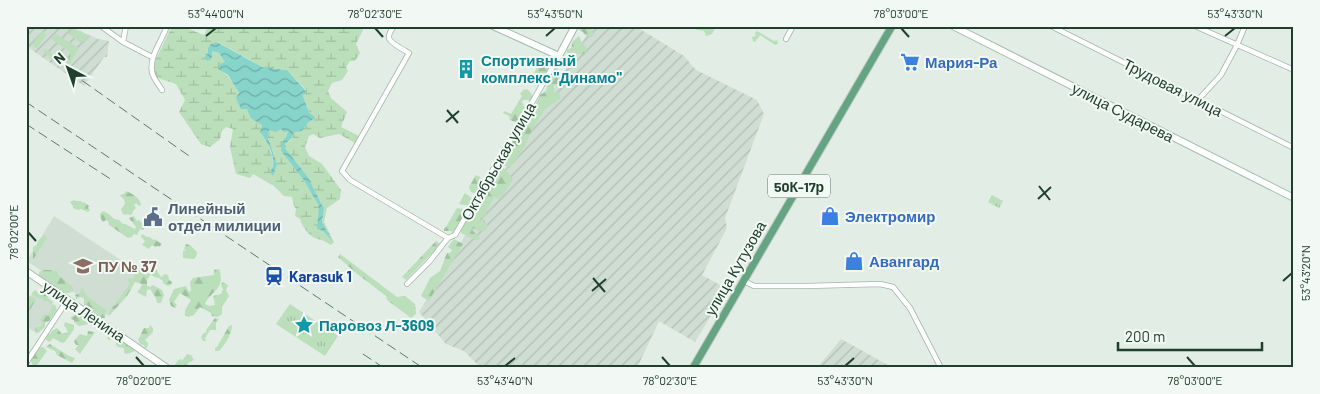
<svg xmlns="http://www.w3.org/2000/svg" width="1320" height="394" viewBox="0 0 1320 394" font-family="Barlow,sans-serif">
  <defs>
    <pattern id="industrial-furrows" width="10" height="10" patternUnits="userSpaceOnUse" patternTransform="scale(1.25)"><rect width="10" height="10" fill="#d0ddd3"/><path d="M-1 1l2-2M0 10L10 0M9 11l2-2" fill="none" stroke="#b2bfb5"/></pattern>
    <pattern id="grass-tufts" width="24" height="20" patternUnits="userSpaceOnUse" patternTransform="scale(1.25)"><rect width="24" height="20" fill="#badfba"/><path d="M3 7l-1-3M5 7V3M7 7l1-3M15 17l-1-3M17 17v-4M19 17l1-3" fill="none" stroke="#a0c0a0"/></pattern>
    <pattern id="forest-firs" width="22" height="20" patternUnits="userSpaceOnUse" patternTransform="scale(1.25)"><rect width="22" height="20" fill="#badfba"/><path d="M5 1l3.5 6h-7zM16 11l3.5 6h-7z" fill="#a0c0a0"/></pattern>
    <pattern id="wetland-marsh" width="20" height="14" patternUnits="userSpaceOnUse" patternTransform="scale(1.25)"><rect width="20" height="14" fill="#badfba"/><path d="M1 5h8M5 5V1M11 12h8M15 12V8" fill="none" stroke="#a0c0a0"/></pattern>
    <pattern id="water-waves" width="16" height="10" patternUnits="userSpaceOnUse" patternTransform="scale(1.25)"><rect width="16" height="10" fill="#87d4cb"/><path d="M0 5q4-4 8 0t8 0" fill="none" stroke="#6eada5"/></pattern>
  </defs>
  <rect width="100%" height="100%" fill="#e2ede5"/>
  <path fill="#d0ddd3" d="M 54,216 L 139,272 L 109,316 L 27,261 Z
    M 34,291 L 56,306 L 37,334 L 26,326 L 26,297 L 29,298 Z"/>
  <path fill="url(#industrial-furrows)" d="M 26,26 L 69,26 L 98,39 L 109,41 L 107,57 L 104,57 L 84,86 L 26,46 Z
    M 592,26 L 600,26 L 604,29 L 606,26 L 635,26 L 684,56 L 696,70 L 757,100 L 764,114 L 725,218 L 727,228 L 702,275 L 727,289 L 695,342 L 659,321 L 637,368 L 481,368 L 464,351 L 446,344 L 419,312 Z
    M 841,339 L 861,350 L 893,368 L 817,368 Z"/>
  <path fill="url(#grass-tufts)" d="M 72,28 L 90,36 L 84,41 L 80,42 L 70,35 L 69,33 Z
    M 41,32 L 43,32 L 46,35 L 38,47 L 34,48 L 33,44 Z
    M 56,34 L 79,48 L 69,65 L 65,61 L 70,52 L 51,39 Z
    M 45,49 L 63,61 L 61,63 L 57,63 L 44,53 Z
    M 992,195 L 1003,201 L 999,208 L 988,202 Z
    M 290,304 L 338,336 L 325,356 L 276,324 Z"/>
  <path fill="url(#forest-firs)" d="M 582,26 L 586,28 L 589,26 L 594,35 L 591,37 L 585,35 L 583,32 L 579,30 Z
    M 693,26 L 716,26 L 712,34 L 706,36 L 704,31 L 697,30 Z
    M 757,31 L 774,41 L 777,40 L 778,44 L 775,45 L 760,35 L 755,42 L 753,41 L 752,37 L 756,36 L 755,33 Z
    M 579,36 L 581,41 L 584,44 L 587,50 L 585,54 L 577,54 L 573,52 L 567,55 L 567,50 L 571,48 L 573,41 Z
    M 568,57 L 575,62 L 574,67 L 567,68 L 558,63 L 560,58 Z
    M 541,61 L 546,62 C 550,69 550,71 543,77 L 534,73 Z
    M 557,68 L 564,77 L 563,81 L 554,86 L 554,92 L 559,93 L 561,98 L 545,109 L 532,130 L 525,146 L 510,168 L 500,164 L 516,133 L 521,127 L 531,122 L 530,116 L 540,95 L 546,91 L 549,78 L 554,69 Z
    M 527,89 L 531,93 L 533,98 L 530,104 L 529,100 L 523,100 L 522,102 L 525,108 L 518,123 L 510,120 L 509,116 L 503,113 L 504,111 L 511,114 L 522,96 L 520,94 L 523,90 Z
    M 499,167 L 504,168 L 513,179 L 501,199 L 494,197 L 487,210 L 486,214 L 484,217 L 479,218 L 481,221 L 484,220 L 488,226 L 485,231 L 478,231 L 474,228 L 472,230 L 480,238 L 478,241 L 461,233 C 461,222 464,218 474,214 L 474,208 L 479,204 L 479,197 Z
    M 476,175 L 480,177 L 484,182 L 484,186 L 476,194 L 471,192 L 469,187 Z
    M 126,191 C 133,194 141,198 141,206 L 138,205 L 136,203 L 134,205 L 136,208 L 133,211 L 132,214 L 129,215 L 128,213 L 127,215 L 123,214 L 121,209 L 125,204 L 124,199 L 120,196 L 122,194 L 124,194 Z
    M 465,193 L 474,200 L 471,206 L 459,204 Z
    M 74,200 L 76,201 L 81,201 L 82,203 L 84,202 L 89,206 L 88,208 L 90,210 L 88,212 L 81,209 L 78,210 L 73,208 L 73,206 L 70,202 Z
    M 457,208 L 467,210 L 461,222 L 458,225 L 459,228 L 453,234 L 451,231 L 444,231 L 444,228 L 446,227 Z
    M 103,211 L 109,214 L 114,219 L 119,220 L 123,224 L 125,224 L 135,229 L 136,226 L 135,226 L 129,218 L 134,216 L 137,221 L 139,220 L 145,226 L 143,230 L 140,229 L 137,235 L 134,234 L 132,237 L 128,238 L 109,225 L 108,221 L 106,220 L 103,222 L 101,219 L 100,214 Z
    M 142,234 L 147,237 L 150,237 L 153,240 L 154,239 L 162,244 L 159,247 L 158,246 L 156,247 L 152,245 L 149,249 L 142,245 L 145,241 L 141,237 Z
    M 44,235 L 47,238 L 33,260 L 33,247 L 37,245 L 37,242 Z
    M 454,239 L 463,244 L 429,301 L 421,296 L 430,278 L 440,271 L 447,253 L 450,253 L 452,250 L 448,247 Z
    M 436,241 L 441,244 L 406,280 L 402,277 Z
    M 186,244 L 190,245 L 197,252 L 196,256 L 194,259 L 183,258 L 183,251 L 186,250 L 184,249 Z
    M 340,254 L 397,297 L 405,296 L 415,304 L 416,314 L 411,318 L 387,300 L 386,296 L 356,273 L 338,257 Z
    M 139,267 L 142,270 L 141,272 L 146,275 L 150,270 L 153,272 L 155,268 L 161,277 L 165,274 L 168,275 L 169,280 L 172,282 L 171,285 L 168,286 L 163,283 L 163,281 L 159,278 L 154,277 L 151,274 L 147,280 L 147,286 L 150,287 L 153,285 L 162,290 L 164,295 L 161,303 L 157,303 L 156,298 L 150,289 L 147,290 L 146,297 L 137,292 L 140,289 L 142,284 L 135,282 L 127,296 L 110,315 L 108,314 L 113,306 L 116,305 C 119,296 126,291 130,283 L 128,281 L 129,278 L 132,279 L 134,277 L 135,268 Z
    M 219,269 C 226,289 212,290 205,304 L 209,306 L 215,305 L 213,296 L 221,294 L 223,289 L 221,286 L 222,282 L 228,285 L 226,290 L 229,296 L 222,307 L 222,314 L 218,317 L 212,316 L 211,313 L 200,307 L 194,315 L 188,317 L 185,315 L 185,310 L 191,300 L 180,293 L 174,302 L 177,305 L 175,308 L 171,306 L 169,300 L 174,289 L 186,286 L 189,292 L 191,291 L 190,282 L 193,278 L 214,275 L 214,270 Z
    M 44,270 L 50,270 L 57,271 L 59,276 L 73,287 L 73,291 L 69,293 L 65,293 L 39,276 L 39,272 Z
    M 82,287 L 87,296 L 106,310 L 105,318 L 102,318 L 84,306 L 84,297 L 81,297 L 76,299 L 75,295 L 80,293 Z
    M 35,290 L 39,293 L 42,291 C 48,295 48,299 53,302 L 51,305 L 48,301 L 44,301 L 42,299 L 35,297 L 32,293 Z
    M 26,296 L 28,298 L 30,296 L 36,299 L 29,312 L 26,311 Z
    M 53,305 L 55,305 L 57,310 L 49,321 L 45,323 L 45,327 L 38,333 L 35,330 L 35,327 L 41,327 L 42,322 L 40,320 L 44,314 L 48,316 Z
    M 77,312 L 80,312 L 97,325 L 97,329 L 89,324 L 79,326 L 74,322 L 74,320 L 71,319 L 71,317 L 76,315 Z
    M 215,318 L 219,319 L 216,323 L 216,330 L 210,330 L 205,338 L 206,341 L 203,341 L 201,337 L 204,333 L 207,332 L 206,330 Z
    M 65,322 L 74,325 L 74,329 L 65,342 L 62,343 L 53,338 L 50,342 L 46,339 L 47,334 L 50,334 L 52,331 L 57,328 L 62,334 L 68,332 L 66,328 L 64,325 Z
    M 150,325 L 153,328 L 153,332 L 145,340 L 148,343 L 148,346 L 145,349 L 144,345 L 140,344 L 138,340 L 144,328 L 149,328 Z
    M 232,325 C 232,335 225,344 219,351 L 215,351 L 215,348 L 217,347 L 229,326 Z
    M 101,330 C 112,330 129,343 135,351 L 127,354 L 124,353 L 124,348 L 118,347 L 116,345 L 116,341 L 113,339 L 108,340 L 107,336 L 102,332 Z
    M 88,331 L 95,332 L 80,354 L 75,349 L 79,345 L 76,345 L 74,341 L 80,334 L 87,336 Z
    M 50,344 L 69,356 L 75,358 L 72,363 L 57,355 L 55,351 L 46,347 Z
    M 40,347 L 43,347 L 47,351 L 35,368 L 32,364 L 31,360 Z
    M 187,354 L 191,355 L 194,360 L 188,363 L 188,365 L 185,365 L 186,368 L 177,367 L 175,365 L 178,360 L 181,359 L 182,361 Z"/>
  <path fill="url(#wetland-marsh)" fill-rule="evenodd" d="M 172,26 L 181,26 L 204,35 L 208,26 L 283,26 L 283,29 L 293,29 L 295,26 L 306,27 L 307,26 L 365,26 L 356,44 L 360,53 L 355,61 L 350,61 L 346,67 L 348,71 L 342,80 L 332,83 L 328,91 L 331,98 L 347,112 L 341,127 L 359,136 L 355,143 L 339,134 L 320,138 L 313,134 L 309,136 L 305,147 L 309,156 L 322,164 L 341,190 L 340,199 L 327,208 L 324,222 L 334,242 L 331,245 C 325,241 321,240 315,238 C 309,236 301,225 300,219 L 295,216 L 296,209 L 294,206 L 292,197 L 284,196 L 273,185 L 272,185 L 253,174 L 250,178 L 236,174 L 230,147 L 233,129 L 226,127 L 222,131 L 220,139 L 210,147 L 201,144 L 179,112 L 185,100 L 176,84 L 158,78 L 154,73 L 154,63 ZM 218,42 L 262,67 C 271,67 279,70 287,70 L 306,90 L 303,96 L 309,112 L 316,118 C 315,119 310,121 309,122 C 304,127 304,132 294,132 L 292,139 L 285,144 L 285,148 L 308,177 L 324,209 L 322,222 L 330,239 L 323,231 L 318,229 L 319,206 L 303,179 L 281,151 L 285,137 L 290,131 L 281,129 L 269,130 L 268,138 L 277,164 L 272,168 C 276,156 266,142 260,132 L 262,125 C 257,120 250,114 246,107 C 237,92 235,80 219,69 L 226,63 L 219,53 L 212,51 L 204,58 L 208,53 L 208,48 L 211,45 Z"/>
  <path fill="url(#water-waves)" d="M 217,42 L 262,67 C 271,67 279,70 287,70 L 306,91 L 303,96 L 309,112 L 316,118 C 316,118 310,121 309,122 C 303,128 305,132 294,132 L 292,138 L 285,144 L 285,148 L 308,177 L 324,209 L 322,222 L 332,241 L 323,231 L 317,229 L 319,206 L 303,179 L 281,151 L 282,143 L 289,131 L 284,132 L 281,129 L 276,132 L 269,130 L 268,138 L 277,164 L 273,176 L 270,172 C 279,160 267,142 260,132 L 262,125 L 251,118 L 247,109 L 241,109 L 236,98 L 239,93 L 228,75 L 218,69 L 220,64 L 225,62 L 219,53 L 212,51 L 212,57 L 208,61 L 204,58 L 208,53 L 208,48 L 211,44 Z"/>
  <g fill="none" stroke-linecap="round" stroke-linejoin="round">
    <g stroke="#a4b5ab" stroke-width="6">
      <path id="street" d="M 101,26 L 123,42 L 152,57
        M 394,26 C 392,29 388,34 389,38 C 390,43 404,50 409,53 L 342,171 L 350,180 L 448,238
        M 1051,26 L 1294,148
        M 1195,26 L 1294,70
        M 786,39 L 793,26
        M 123,42 L 126,26
        M 162,90 C 159,85 153,78 152,72 C 149,56 162,41 167,26
        M 1198,100 L 1221,75 L 1237,45 L 1245,26
        M 744,281 L 754,286 L 807,286 L 880,284 L 893,287 L 910,308 L 941,368
        M 407,284 L 429,262 L 448,238 L 455,235 L 559,56
        M 26,363 L 68,299"/>
    </g>
    <g stroke="#a2bcac" stroke-width="8">
      <path id="secondary" d="M 493,26 L 559,56 L 575,26
        M 953,26 L 1294,198
        M 26,271 L 167,368"/>
    </g>
    <g stroke="#c1c9c5" stroke-width="9">
      <path id="primary" d="M 693,368 L 892,26"/>
    </g>
    <use href="#street" stroke="#fff" stroke-width="4.5"/>
    <use href="#secondary" stroke="#fff" stroke-width="6"/>
    <use href="#primary" stroke="#64a482" stroke-width="7"/>
    <path stroke="#5b7a69" stroke-width="1" stroke-dasharray="10 5" stroke-linecap="butt" d="M 70,72 L 192,158
      M 26,102 L 423,368
      M 26,124 L 112,180
      M 363,354 L 384,368"/>
  </g>
  <path fill="none" stroke="#213f2f" stroke-width="2" d="M 375,28 L 383,37M 901,28 L 909,37M 206,36 L 216,28M 546,36 L 555,28M 1225,36 L 1235,28M 447,110 L 458,123M 446,122 L 459,111M 1039,186 L 1050,200M 1038,199 L 1051,187M 28,232 L 36,241M 593,278 L 605,292M 1283,281 L 1292,273M 592,291 L 606,279M 136,357 L 144,366M 662,357 L 670,366M 1187,357 L 1195,366M 505,366 L 515,358M 845,366 L 854,358"/>
  <defs>
    <g id="supermarket-bare" transform="scale(1.5)"><path d="M-6-5.5h2.5l.6 2H6L4.5 2H-2.5L-4.4-4H-6ZM-1.5 3.2a1.3 1.3 0 1 0 .1 0ZM3 3.2a1.3 1.3 0 1 0 .1 0Z" fill="#3f7fe0" stroke="#f2f9f4" stroke-width="2.5" paint-order="stroke"/></g>
    <g id="building-bare" transform="scale(1.5)"><path d="M-4-6H4V6H1V3H-1V6H-4ZM-2.5-4.3h1.7v1.8h-1.7ZM.8-4.3h1.7v1.8H.8ZM-2.5-1h1.7V.8h-1.7ZM.8-1h1.7V.8H.8Z" fill="#0f9aa8" stroke="#f2f9f4" stroke-width="2.5" paint-order="stroke"/></g>
    <g id="shop-bare" transform="scale(1.5)"><path d="M-5-2.5h2.3a2.7 3.5 0 0 1 5.4 0H5L5.5 6h-11ZM-1.5-2.5h3a1.5 2.3 0 0 0-3 0Z" fill="#3f7fe0" stroke="#f2f9f4" stroke-width="2.5" paint-order="stroke"/></g>
    <g id="civic-bare" transform="scale(1.5)"><path d="M-.6-6.5H3V-4.5H.6V-3L4-1V1h2V6H-6V1h2V-1L-.6-3ZM-1.2 2.5V6h2.4V2.5Z" fill="#5c6f8a" stroke="#f2f9f4" stroke-width="2.5" paint-order="stroke"/></g>
    <g id="university-bare" transform="scale(1.5)"><path d="M0-5L7-2L0 1L-7-2ZM-4 1L0 2.5L4 1V4Q0 6-4 4Z" fill="#8d6e63" stroke="#f2f9f4" stroke-width="2.5" paint-order="stroke"/></g>
    <g id="station-bare" transform="scale(1.5)"><path d="M-3-6H3Q5-6 5-4V2Q5 4 3 4L4.5 6H3L1.5 4h-3L-3 6H-4.5L-3 4Q-5 4-5 2V-4Q-5-6-3-6ZM-3.5-4v3h7v-3ZM-3.5 1v1.5H-2V1ZM2 1v1.5H3.5V1Z" fill="#1a4fb4" stroke="#f2f9f4" stroke-width="2.5" paint-order="stroke"/></g>
    <g id="sight-bare" transform="scale(1.5)"><path d="M0-6L1.8-2.2L6-1.7L2.9 1.2L3.7 5.4L0 3.3L-3.7 5.4L-2.9 1.2L-6-1.7L-1.8-2.2Z" fill="#0f9aa8" stroke="#f2f9f4" stroke-width="2.5" paint-order="stroke"/></g>
  </defs>
  <g fill-rule="evenodd">
    <use href="#supermarket-bare" x="910" y="62"/>
    <use href="#building-bare" x="466" y="69"/>
    <use href="#shop-bare" x="830" y="216"/>
    <use href="#civic-bare" x="153" y="217"/>
    <use href="#shop-bare" x="854" y="261"/>
    <use href="#university-bare" x="83" y="266"/>
    <use href="#station-bare" x="274" y="276"/>
    <use href="#sight-bare" x="304" y="325"/>
  </g>
  <g text-anchor="middle" dominant-baseline="central" stroke-width="4" stroke-linejoin="round" paint-order="stroke">
    <rect fill="#f2f9f4" stroke="#60776a" stroke-width="1" x="768" y="174.5" width="62" height="23" rx="4"/>
    <g font-size="14" font-weight="bold" fill="#213f2f">
      <text x="799" y="186">50К-17р</text>
    </g>
    <g font-size="15" font-weight="bold" fill="#0d838f" stroke="#f2f9f4" text-anchor="start">
      <text x="481" y="60">Спортивный<tspan x="481" dy="17">комплекс "Динамо"</tspan></text>
      <text x="319" y="325">Паровоз Л-3609</text>
    </g>
    <g font-size="15" font-weight="bold" fill="#366cbe" stroke="#f2f9f4" text-anchor="start">
      <text x="925" y="62">Мария-Ра</text>
      <text x="845" y="216">Электромир</text>
      <text x="869" y="261">Авангард</text>
    </g>
    <g font-size="15" fill="#213f2f" stroke="#f2f9f4">
      <text transform="translate(1173 87) rotate(27)">Трудовая улица</text>
      <text transform="translate(1123 112) rotate(27)">улица Сударева</text>
      <text transform="translate(498 161) rotate(-60)">Октябрьская улица</text>
      <text transform="translate(735 268) rotate(-60)">улица Кутузова</text>
      <text transform="translate(84 311) rotate(34)">улица Ленина</text>
    </g>
    <g font-size="15" font-weight="bold" fill="#4e5e75" stroke="#f2f9f4" text-anchor="start">
      <text x="168" y="208">Линейный<tspan x="168" dy="17">отдел милиции</tspan></text>
    </g>
    <g font-size="15" font-weight="bold" fill="#785e54" stroke="#f2f9f4" text-anchor="start">
      <text x="98" y="266">ПУ № 37</text>
    </g>
    <g font-size="15" font-weight="bold" fill="#164399" stroke="#f2f9f4" text-anchor="start">
      <text x="289" y="276">Karasuk 1</text>
    </g>
  </g>
  <rect width="1320" height="394" fill="none" stroke="#f2f9f4" stroke-width="55"/>
  <g transform="translate(68 68) rotate(319)" stroke="#f2f9f4" stroke-width="4" paint-order="stroke">
  <path d="M0-4L9 19L0 12L-9 19Z" fill="#213f2f"/>
  <text y="-8" font-size="14" font-weight="bold" text-anchor="middle" fill="#213f2f">N</text>
  </g>
  <path d="M1118 342v8h144v-8" fill="none" stroke="#213f2f" stroke-width="2.5"/>
  <text x="1125" y="342" font-size="15" fill="#213f2f" stroke="#f2f9f4" stroke-width="4" paint-order="stroke">200 m</text>
  <rect x="28" y="28" width="1264" height="338" fill="none" stroke="#213f2f" stroke-width="2"/>
  <g font-size="12" text-anchor="middle" fill="#213f2f">
    <text x="216" y="18">53°44'00"N</text>
    <text x="375" y="18">78°02'30"E</text>
    <text x="555" y="18">53°43'50"N</text>
    <text x="901" y="18">78°03'00"E</text>
    <text x="1235" y="18">53°43'30"N</text>
    <text transform="translate(14 232) rotate(-90)" y="4">78°02'00"E</text>
    <text transform="translate(1306 273) rotate(-90)" y="4">53°43'20"N</text>
    <text x="144" y="385">78°02'00"E</text>
    <text x="505" y="385">53°43'40"N</text>
    <text x="670" y="385">78°02'30"E</text>
    <text x="845" y="385">53°43'30"N</text>
    <text x="1195" y="385">78°03'00"E</text>
  </g>
</svg>
